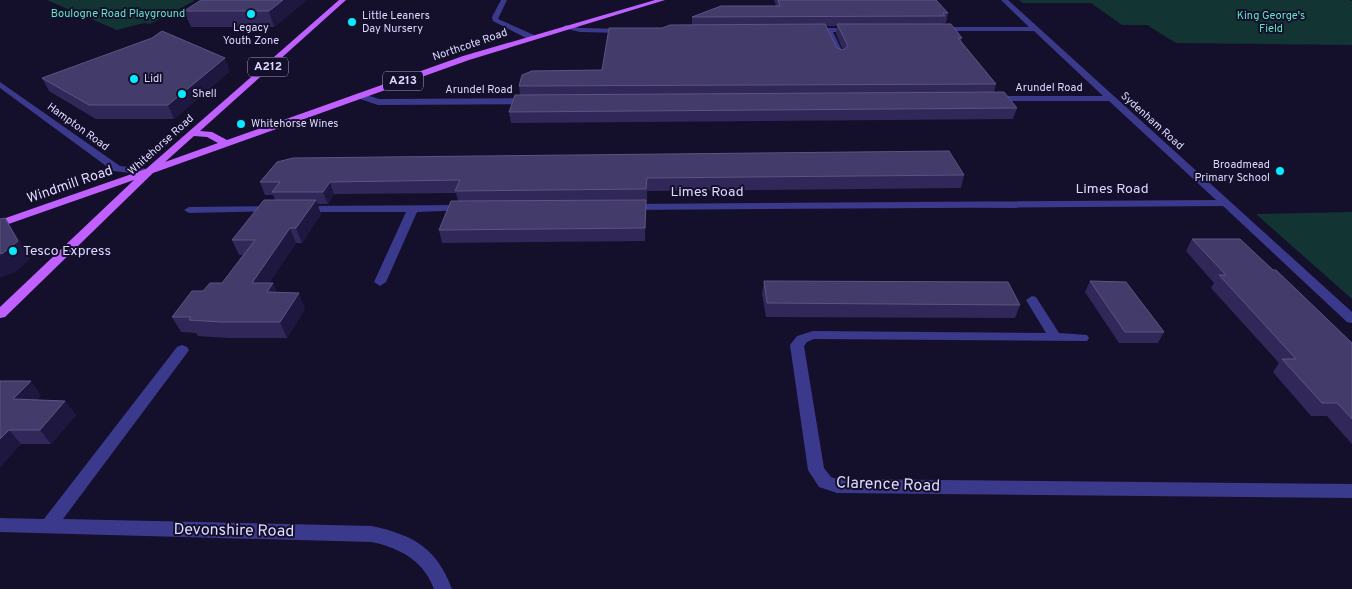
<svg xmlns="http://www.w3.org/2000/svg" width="1352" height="589" viewBox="0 0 1352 589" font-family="Overpass,sans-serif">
  <rect width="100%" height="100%" fill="#14102b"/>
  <path fill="#123533" d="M 47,0 L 193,0 L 194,1 L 150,24 L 144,23 L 117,30 Z
    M 1019,0 L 1348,0 L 1352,1 L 1352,45 L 1176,43 L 1147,25 L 1122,25 L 1091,3 L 1023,3 Z
    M 1352,212 L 1352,299 L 1256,214 Z"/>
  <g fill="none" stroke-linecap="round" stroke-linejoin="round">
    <path fill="#3b398b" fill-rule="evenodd" d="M 501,0 L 507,0 L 498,19 L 534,35 L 534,39 L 528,39 L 493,21 L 492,17 Z
      M 1001,0 L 1008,0 L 1352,312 L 1352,323 L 1347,322 L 1223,206 L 629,210 L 624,207 L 629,204 L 1216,200 L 1109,101 L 989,101 L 988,99 L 992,96 L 1103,96 L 1034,31 L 938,31 L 934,29 L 938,27 L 1029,27 Z
      M 566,25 L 580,28 L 626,29 L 630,31 L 626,33 L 580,32 L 564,28 L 564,26 Z
      M 811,28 L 853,28 L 857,30 L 853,32 L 833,32 L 845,57 L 841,59 L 837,57 L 825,32 L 809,31 L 809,29 Z
      M 0,82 L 120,166 L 148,169 L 153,172 L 148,175 L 113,171 L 0,88 Z
      M 360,93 L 379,99 L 530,98 L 534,101 L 530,104 L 378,105 L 357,98 L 357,94 Z
      M 464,205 L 469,208 L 468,210 L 417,212 L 386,282 L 380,286 L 374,282 L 406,212 L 304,212 L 299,209 L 304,206 Z
      M 271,206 L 275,207 L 276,209 L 275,211 L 189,213 L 184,210 L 189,207 Z
      M 1032,296 L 1036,297 L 1059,333 L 1087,335 L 1089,338 L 1087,341 L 814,339 L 807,342 L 804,346 L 824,468 L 831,477 L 837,479 L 1352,484 L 1352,498 L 837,493 L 819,487 L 808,470 L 790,345 L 797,336 L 813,331 L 1046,333 L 1026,300 Z
      M 182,345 L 187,347 L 189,350 L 187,353 L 63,519 L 372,526 C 413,535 437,548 452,589 L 434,589 C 424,561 400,548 372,542 L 0,532 L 0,518 L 44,519 L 177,347 Z"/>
    <path fill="#c060ff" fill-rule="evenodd" d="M 339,0 L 346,0 L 200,131 L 212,132 L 227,140 L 463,56 L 655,0 L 665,0 L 469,60 L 153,173 L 5,317 L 0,318 L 0,307 L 134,180 L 0,227 L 0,220 L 146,169 ZM 194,136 L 207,137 L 218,143 L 165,162 Z"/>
  </g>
  <path fill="#312859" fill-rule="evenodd" d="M 307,0 L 274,27 L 191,27 L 184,11 Z
    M 774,0 L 936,0 L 948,13 L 946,23 L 943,23 L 943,24 L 962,38 L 961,42 L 996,84 L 994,92 L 1017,108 L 1013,119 L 511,123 L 509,112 L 520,95 L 519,86 L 602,70 L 662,28 L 692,25 L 692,17 L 776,6 ZM 826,26 L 837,26 L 836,34 L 843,50 L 837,48 Z
    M 230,71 L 174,119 L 96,119 L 49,91 L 42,78 Z
    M 964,175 L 961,188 L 647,191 L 647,202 L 646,202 L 645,241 L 442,243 L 439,230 L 458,201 L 456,193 L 334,194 L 328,204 L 317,204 L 321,214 L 302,243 L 296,243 L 269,283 L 277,293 L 305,309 L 287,338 L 229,338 L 198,336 L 196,333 L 181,332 L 172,317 L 203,291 L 222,283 L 243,255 L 239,255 L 232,240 L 275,200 L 273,195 L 265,195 L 260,182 Z
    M 1192,239 L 1273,270 L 1352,343 L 1352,444 L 1327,416 L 1311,416 L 1273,372 L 1279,363 L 1211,288 L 1214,283 L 1186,251 Z
    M 764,281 L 1020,305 L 1015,318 L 766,317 L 762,294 Z
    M 1090,281 L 1164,332 L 1158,343 L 1119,343 L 1085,292 Z
    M 0,381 L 41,395 L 37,400 L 65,401 L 76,415 L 51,444 L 21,444 L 0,467 Z"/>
  <path fill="#1e173f" d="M 283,0 L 307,0 L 274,27 L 269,11 Z
    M 225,58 L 230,71 L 174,119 L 168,105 Z
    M 330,182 L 334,194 L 328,204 L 323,192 Z
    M 316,200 L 321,214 L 302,243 L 296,228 Z
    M 5,218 L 17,236 L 30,259 L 16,272 L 0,278 L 0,254 Z
    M 290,228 L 296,243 L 259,299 L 252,283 Z
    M 273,283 L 280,299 L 267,292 Z
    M 299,293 L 305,309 L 287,338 L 280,322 Z
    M 31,381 L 41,395 L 25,413 L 13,399 Z
    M 65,401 L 76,415 L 51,444 L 40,430 Z
    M 9,430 L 21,444 L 0,467 L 0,439 Z"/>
  <path fill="#433b6a" stroke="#5c5482" d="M 201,0 L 283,0 L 269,11 L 184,11 Z
    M 778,0 L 936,0 L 948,13 L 943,13 L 945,16 L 692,17 L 721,6 L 780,6 Z
    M 825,24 L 837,48 L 843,50 L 848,46 L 837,24 L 951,24 L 962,38 L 958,38 L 996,84 L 519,86 L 522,75 L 532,71 L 602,70 L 609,28 L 662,28 L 670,25 Z
    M 162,31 L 225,58 L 168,105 L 89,105 L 42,78 L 152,38 Z
    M 1004,92 L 1017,108 L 509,112 L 515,95 Z
    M 949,151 L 964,175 L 647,178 L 646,189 L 455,191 L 460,180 L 330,182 L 323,192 L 272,192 L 280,182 L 260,182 L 277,162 L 293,158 Z
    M 264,200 L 316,200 L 296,228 L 290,228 L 252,283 L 273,283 L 267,292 L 299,293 L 280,322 L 221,322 L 189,320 L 191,317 L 172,317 L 192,291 L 203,291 L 210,283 L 222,283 L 255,240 L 232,240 Z
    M 646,200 L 645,228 L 439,230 L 451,201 Z
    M 5,218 L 18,241 L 3,253 L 0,254 L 0,219 Z
    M 1192,239 L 1240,239 L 1273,270 L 1276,270 L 1352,343 L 1352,419 L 1337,403 L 1322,403 L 1282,359 L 1296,359 L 1219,275 L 1226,275 Z
    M 764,281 L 1008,282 L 1020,305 L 767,303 Z
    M 1090,281 L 1126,282 L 1164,332 L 1125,332 Z
    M 0,381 L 31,381 L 13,399 L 65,401 L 40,430 L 9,430 L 0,439 Z"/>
  <g fill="#05ebff" stroke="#14102b" stroke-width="2">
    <circle cx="251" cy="14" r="5"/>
    <circle cx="352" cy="22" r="5"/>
    <circle cx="134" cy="79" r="5"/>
    <circle cx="182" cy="94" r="5"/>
    <circle cx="241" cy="124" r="5"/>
    <circle cx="1280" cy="171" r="5"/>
    <circle cx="13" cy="251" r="5"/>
  </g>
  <g text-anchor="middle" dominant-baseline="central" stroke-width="4" stroke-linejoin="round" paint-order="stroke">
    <g font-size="11" fill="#5fe5c1" stroke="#14102b">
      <text x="118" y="14">Boulogne Road Playground</text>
      <text x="1271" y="16">King George's<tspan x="1271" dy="13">Field</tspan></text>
    </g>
    <g font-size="11" fill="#ddd9ff" stroke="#14102b" text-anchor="start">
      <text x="362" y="16">Little Leaners<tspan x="362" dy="13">Day Nursery</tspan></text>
      <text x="251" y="28" text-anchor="middle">Legacy<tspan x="251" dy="13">Youth Zone</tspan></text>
      <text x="144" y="79">Lidl</text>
      <text x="192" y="94">Shell</text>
      <text x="251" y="124">Whitehorse Wines</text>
      <text x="1270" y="165" text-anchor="end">Broadmead<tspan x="1270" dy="13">Primary School</tspan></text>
    </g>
    <g font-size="11" fill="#ddd9ff" stroke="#14102b">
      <text transform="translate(470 45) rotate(-19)">Northcote Road</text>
      <text x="1049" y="88">Arundel Road</text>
      <text x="479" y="90">Arundel Road</text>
      <text transform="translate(1152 121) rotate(42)">Sydenham Road</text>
      <text transform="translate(78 127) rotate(36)">Hampton Road</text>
      <text transform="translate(161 145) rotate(-42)">Whitehorse Road</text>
    </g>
    <g fill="#14102b" stroke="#a19dbf" stroke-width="1">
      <rect x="248" y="57.5" width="40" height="19" rx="4"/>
      <rect x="383" y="71.5" width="40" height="19" rx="4"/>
    </g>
    <g font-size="12" font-weight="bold" fill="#ddd9ff">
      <text x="268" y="67">A212</text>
      <text x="403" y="81">A213</text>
    </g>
    <g font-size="14" fill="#ddd9ff" stroke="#14102b">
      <text transform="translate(70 185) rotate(-19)">Windmill Road</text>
      <text x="1112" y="189">Limes Road</text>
      <text x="707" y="192">Limes Road</text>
    </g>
    <g font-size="14" fill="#ddd9ff" stroke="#14102b" text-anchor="start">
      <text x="23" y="251">Tesco Express</text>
    </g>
    <g font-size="16" fill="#ddd9ff" stroke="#14102b">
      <text transform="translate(888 485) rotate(2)">Clarence Road</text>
      <text transform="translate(234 531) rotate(1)">Devonshire Road</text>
    </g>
  </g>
</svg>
